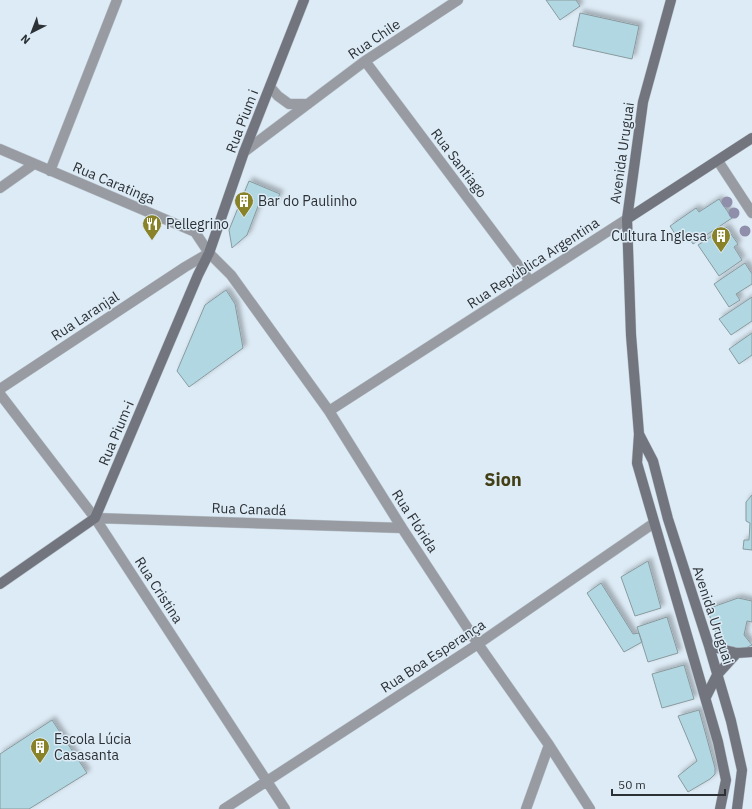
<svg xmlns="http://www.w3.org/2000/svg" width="752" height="809" viewBox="0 0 752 809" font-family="'IBM Plex Sans',sans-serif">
  <defs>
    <filter id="shadow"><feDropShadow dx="3.5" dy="-3.5" stdDeviation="2" flood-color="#0004"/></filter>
  </defs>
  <rect width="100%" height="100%" fill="#ddebf6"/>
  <path fill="#b1d8e2" stroke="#899a9e" filter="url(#shadow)" d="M 546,0 L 576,0 L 580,6 L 560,20 Z
    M 580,13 L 639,26 L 632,59 L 573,46 Z
    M 249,181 L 280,194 L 273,206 L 260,201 L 247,235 L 232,248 L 229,230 Z
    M 719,199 L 732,218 L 693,244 L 689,238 L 681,243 L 670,226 L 696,208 L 699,212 Z
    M 726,227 L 738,244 L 734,247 L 742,260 L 719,276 L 698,245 Z
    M 745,263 L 752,274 L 752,284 L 736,294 L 740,300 L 729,307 L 714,284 Z
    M 226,290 L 235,304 L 243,348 L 189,387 L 177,371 L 205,305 Z
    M 752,297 L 752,321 L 731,335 L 719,319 Z
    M 752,333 L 752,355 L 739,364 L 729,349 Z
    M 752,495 L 752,550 L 743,549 L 744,540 L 749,540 L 750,523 L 746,521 L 746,502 Z
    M 648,561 L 661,608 L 635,616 L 621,577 Z
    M 601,583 L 633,634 L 639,633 L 642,642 L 624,652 L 587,593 Z
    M 738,598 L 752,601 L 752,622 L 747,621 L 744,635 L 752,645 L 743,649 L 728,646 L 722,641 L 716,633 L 707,609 Z
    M 667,617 L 678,653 L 648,662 L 637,627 Z
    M 684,665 L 694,699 L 662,708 L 652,674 Z
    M 699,710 L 715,768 L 715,774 L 710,779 L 688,792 L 678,776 L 697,761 L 678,716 Z
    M 52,720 L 87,773 L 29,809 L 0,809 L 0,754 Z"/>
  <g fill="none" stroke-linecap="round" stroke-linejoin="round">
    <g stroke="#bac6cf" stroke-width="11">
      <path id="street" d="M 365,61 L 530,281
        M 270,87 L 278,96 L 289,104 L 308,104
        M 0,149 L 195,232 L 209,253 L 231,275 L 329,411 L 402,528 L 478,644 L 549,745 L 590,809
        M 244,152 L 365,61 L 458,0
        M 718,161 L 752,213
        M 50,171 L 117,0
        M 0,188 L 34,164
        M 0,389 L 185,267 L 209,253
        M 0,394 L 95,518 L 285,809
        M 329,411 L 627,219
        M 95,518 L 402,528
        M 224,809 L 478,644 L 654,523
        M 526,809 L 549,745"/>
    </g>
    <g stroke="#bac6cf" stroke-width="11">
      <path id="secondary" d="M 671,0 L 643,102 L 627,219 L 631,335 L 639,434 L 637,463 L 718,742 L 726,780 L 720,809
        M 627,219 L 752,138
        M 639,434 L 653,461 L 668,519 L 709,646 L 731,721 L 742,770 L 737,809
        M 0,584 L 95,518 L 198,275 L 209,253 L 244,152 L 304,0
        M 709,646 L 737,653 L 752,652
        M 706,697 L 717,675 L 737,653"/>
    </g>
    <use href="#street" stroke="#989ba1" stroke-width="10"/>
    <use href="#secondary" stroke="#72757e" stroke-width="10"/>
  </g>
  <g fill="#8f8fac">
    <circle cx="727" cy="202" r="5.5"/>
    <circle cx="734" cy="213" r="5.5"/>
    <circle cx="745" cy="231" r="5.5"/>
  </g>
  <defs>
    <g id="building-pin" transform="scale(1)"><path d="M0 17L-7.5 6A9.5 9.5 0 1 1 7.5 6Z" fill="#8a8229" stroke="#ddebf6"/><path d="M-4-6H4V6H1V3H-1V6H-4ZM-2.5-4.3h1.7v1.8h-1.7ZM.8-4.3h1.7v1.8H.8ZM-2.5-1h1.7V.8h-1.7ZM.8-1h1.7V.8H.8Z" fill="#fff"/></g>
    <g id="restaurant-pin" transform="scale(1)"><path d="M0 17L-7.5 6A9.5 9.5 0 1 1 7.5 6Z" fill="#8a8229" stroke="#ddebf6"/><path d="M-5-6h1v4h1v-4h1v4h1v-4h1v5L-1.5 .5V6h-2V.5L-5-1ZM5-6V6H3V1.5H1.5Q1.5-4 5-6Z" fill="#fff"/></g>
  </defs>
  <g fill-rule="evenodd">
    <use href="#building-pin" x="244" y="201"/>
    <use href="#restaurant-pin" x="152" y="224"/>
    <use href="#building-pin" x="721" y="236"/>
    <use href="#building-pin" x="40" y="747"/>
  </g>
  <g text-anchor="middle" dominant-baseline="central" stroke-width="3" stroke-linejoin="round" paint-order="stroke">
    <g font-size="14" fill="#2c3135" stroke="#ddebf6">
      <text transform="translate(374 39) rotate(-34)">Rua Chile</text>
      <text transform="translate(242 121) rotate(-69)">Rua Pium i</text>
      <text transform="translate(622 153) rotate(-82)">Avenida Uruguai</text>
      <text transform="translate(459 163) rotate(53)">Rua Santiago</text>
      <text transform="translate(114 183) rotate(23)">Rua Caratinga</text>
      <text transform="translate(533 263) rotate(-33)">Rua República Argentina</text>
      <text transform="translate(85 316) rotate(-33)">Rua Laranjal</text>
      <text transform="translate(116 433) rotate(-67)">Rua Pium-i</text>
      <text transform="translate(249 509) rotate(2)">Rua Canadá</text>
      <text transform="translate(415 521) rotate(57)">Rua Flórida</text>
      <text transform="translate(159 590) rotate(57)">Rua Cristina</text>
      <text transform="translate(713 615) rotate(72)">Avenida Uruguai</text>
      <text transform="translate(433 656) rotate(-33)">Rua Boa Esperança</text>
    </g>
    <g font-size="14" fill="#2c3135" stroke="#ddebf6" text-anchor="start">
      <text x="258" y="201">Bar do Paulinho</text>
      <text x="166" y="224">Pellegrino</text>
      <text x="707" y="236" text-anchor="end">Cultura Inglesa</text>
      <text x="54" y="739">Escola Lúcia<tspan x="54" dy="16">Casasanta</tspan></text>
    </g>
    <g font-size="18" font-weight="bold" fill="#433f16" stroke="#ddebf6">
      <text x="503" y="479">Sion</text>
    </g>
  </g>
  <g transform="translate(32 32) rotate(222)" stroke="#ddebf6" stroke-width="3" paint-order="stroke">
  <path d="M0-3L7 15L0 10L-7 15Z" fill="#2c3135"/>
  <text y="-6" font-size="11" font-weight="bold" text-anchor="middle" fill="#2c3135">N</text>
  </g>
  <path d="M612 789v6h113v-6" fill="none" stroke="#2c3135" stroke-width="2"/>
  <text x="618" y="789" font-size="12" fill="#2c3135" stroke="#ddebf6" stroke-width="3" paint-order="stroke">50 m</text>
</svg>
